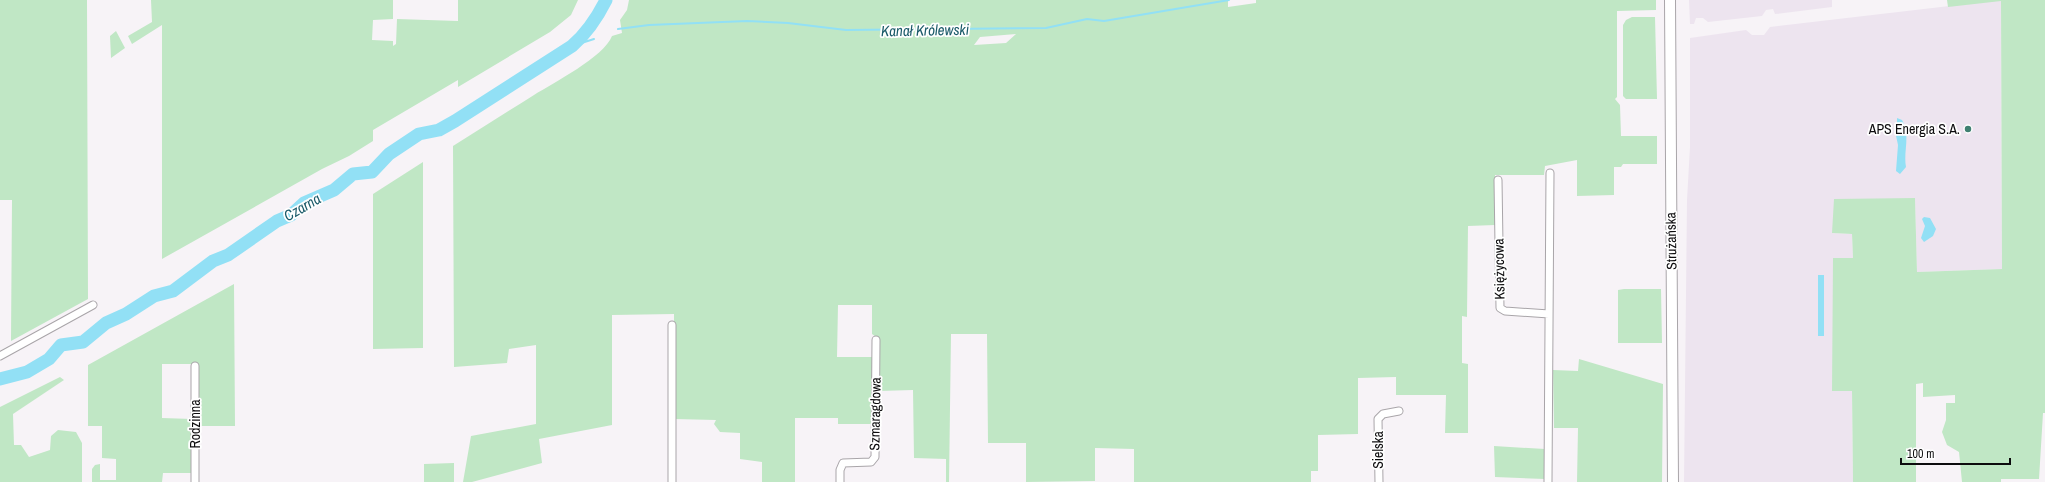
<svg xmlns="http://www.w3.org/2000/svg" width="2045" height="482" viewBox="0 0 2045 482" font-family="'Archivo Narrow',sans-serif">
  <rect width="100%" height="100%" fill="#f7f3f7"/>
  <path fill="#ede4ef" d="M 1689,0 L 1832,0 L 1832,7 L 1775,14 L 1773,9 L 1766,10 L 1762,16 L 1708,22 L 1703,18 L 1696,18 L 1694,24 L 1690,24 Z
    M 2001,0 L 2002,269 L 1917,272 L 1915,198 L 1832,233 L 1852,234 L 1853,258 L 1833,258 L 1852,391 L 1853,482 L 1684,482 L 1687,200 L 1690,147 L 1690,38 L 1746,30 L 1752,35 L 1764,35 L 1770,27 Z"/>
  <path fill="#c0e7c5" fill-rule="evenodd" d="M 0,0 L 87,0 L 88,299 L 11,341 L 12,200 L 0,200 Z
    M 151,0 L 393,0 L 393,19 L 373,20 L 372,40 L 393,41 L 393,46 L 396,44 L 397,19 L 458,21 L 458,0 L 578,0 L 571,15 L 550,32 L 458,87 L 458,80 L 373,130 L 373,141 L 349,156 L 322,169 L 162,259 L 162,25 L 132,44 L 128,36 L 152,22 Z
    M 629,0 L 1228,0 L 1228,7 L 1256,3 L 1256,0 L 1656,0 L 1656,10 L 1617,11 L 1617,97 L 1615,99 L 1620,105 L 1621,136 L 1657,136 L 1657,164 L 1623,164 L 1621,167 L 1614,167 L 1614,195 L 1577,196 L 1577,160 L 1545,166 L 1544,175 L 1495,175 L 1495,225 L 1468,226 L 1467,317 L 1462,316 L 1462,363 L 1468,364 L 1468,433 L 1445,433 L 1446,395 L 1396,395 L 1396,377 L 1358,378 L 1358,434 L 1318,435 L 1318,471 L 1311,471 L 1311,482 L 1134,482 L 1134,449 L 1095,448 L 1095,481 L 1026,482 L 1026,443 L 988,443 L 987,334 L 951,334 L 949,482 L 946,482 L 946,459 L 914,458 L 913,390 L 878,391 L 879,339 L 872,334 L 872,305 L 838,305 L 837,357 L 872,357 L 872,424 L 838,424 L 838,418 L 795,418 L 795,482 L 762,482 L 762,462 L 740,459 L 740,433 L 720,432 L 714,424 L 716,420 L 674,419 L 674,314 L 612,315 L 612,425 L 539,439 L 542,463 L 472,482 L 463,482 L 471,436 L 536,424 L 536,345 L 509,349 L 507,363 L 454,367 L 453,146 C 480,129 507,112 534,95 C 553,83 604,57 612,36 L 622,33 L 620,20 L 627,10 ZM 1016,34 L 1006,43 L 974,45 L 980,37 Z
    M 1947,0 L 2045,0 L 2045,413 L 2043,413 L 2039,479 L 2001,479 L 2001,482 L 1962,482 L 1959,452 L 1947,445 L 1942,432 L 1946,420 L 1946,403 L 1955,403 L 1955,395 L 1923,397 L 1923,383 L 1916,384 L 1916,482 L 1853,482 L 1852,391 L 1832,391 L 1833,258 L 1853,258 L 1852,234 L 1832,233 L 1834,199 L 1915,198 L 1917,272 L 2002,269 L 2001,1 L 1948,7 Z
    M 1632,17 L 1655,17 L 1657,99 L 1626,99 L 1623,96 L 1623,25 L 1626,20 Z
    M 116,31 L 125,48 L 111,58 L 110,36 Z
    M 423,162 L 423,348 L 373,349 L 373,194 Z
    M 234,284 L 235,426 L 199,426 L 199,364 L 162,364 L 162,418 L 192,419 L 192,473 L 163,473 L 162,482 L 92,482 L 92,469 L 95,465 L 100,464 L 100,480 L 116,480 L 116,459 L 102,458 L 102,426 L 88,426 L 88,365 Z
    M 1624,289 L 1661,289 L 1662,343 L 1618,343 L 1618,290 Z
    M 1579,359 L 1663,384 L 1662,482 L 1577,482 L 1578,428 L 1554,428 L 1553,370 L 1578,371 Z
    M 60,377 L 64,380 L 13,414 L 14,445 L 21,445 L 29,457 L 50,450 L 51,436 L 58,430 L 76,432 L 82,443 L 82,482 L 0,482 L 0,407 Z
    M 1494,446 L 1545,449 L 1545,479 L 1495,477 Z
    M 454,463 L 454,482 L 424,482 L 424,464 Z"/>
  <path fill="#92e0f5" d="M 1897,118 L 1902,120 C 1911,134 1903,152 1906,167 L 1900,174 L 1896,171 L 1898,145 L 1895,131 L 1897,126 Z
    M 1924,217 L 1930,218 L 1936,229 L 1933,236 L 1924,242 L 1921,238 L 1925,226 L 1922,219 Z
    M 1818,275 L 1824,275 L 1824,336 L 1818,336 Z"/>
  <g fill="none" stroke-linecap="round" stroke-linejoin="round">
    <path stroke="#92e0f5" stroke-width="2" d="M 618,29 L 649,25 L 747,21 L 788,23 L 846,30 L 1046,28 L 1087,19 L 1104,21 L 1229,0
      M 572,46 L 594,39"/>
    <path stroke="#92e0f5" stroke-width="13" d="M 0,379 L 27,372 L 49,359 L 61,345 L 83,342 L 106,323 L 126,314 L 154,296 L 173,291 L 213,261 L 228,255 L 277,221 L 291,215 L 304,203 L 334,190 L 353,174 L 372,172 L 389,154 L 419,134 L 439,130 L 455,121 L 572,46 C 587,33 597,18 606,0"/>
    <g stroke="#a9a5a9" stroke-width="9">
      <path id="minor" d="M 1498,180 L 1500,308 L 1505,311 L 1549,314
        M 0,356 L 93,305
        M 195,366 L 195,482
        M 672,482 L 672,325
        M 840,482 L 840,470 L 843,463 L 871,462 L 875,457 L 876,340
        M 1379,482 L 1378,419 L 1383,414 L 1399,411
        M 1548,482 L 1550,173"/>
    </g>
    <g stroke="#a9a5a9" stroke-width="12">
      <path id="secondary" d="M 1670,0 L 1673,482"/>
    </g>
    <use href="#minor" stroke="#fff" stroke-width="7"/>
    <use href="#secondary" stroke="#fff" stroke-width="10"/>
  </g>
  <circle fill="#3f8071" stroke="#fff" stroke-width="1.5" cx="1968" cy="129" r="4"/>
  <g text-anchor="middle" dominant-baseline="central" stroke-width="3.5" stroke-linejoin="round" paint-order="stroke">
    <g font-size="14" fill="#0d0c0e" stroke="#fff" text-anchor="end">
      <text x="1960" y="129">APS Energia S.A.</text>
    </g>
    <g font-size="14" fill="#0d0c0e" stroke="#fff">
      <text transform="translate(1671 241) rotate(-91)">Strużańska</text>
      <text transform="translate(1499 269) rotate(-91)">Księżycowa</text>
      <text transform="translate(875 414) rotate(-89)">Szmaragdowa</text>
      <text transform="translate(195 424) rotate(-90)">Rodzinna</text>
      <text transform="translate(1378 450) rotate(-90)">Sielska</text>
    </g>
    <g font-size="15" font-style="italic" fill="#1a5a69" stroke="#fff">
      <text transform="translate(925 30) rotate(-1)">Kanał Królewski</text>
      <text transform="translate(302 207) rotate(-30)">Czarna</text>
    </g>
  </g>
  <path d="M1901 458v6h109v-6" fill="none" stroke="#0d0c0e" stroke-width="2"/>
  <text x="1907" y="458" font-size="12" fill="#0d0c0e" stroke="#ffffff" stroke-width="3" paint-order="stroke">100 m</text>
</svg>
